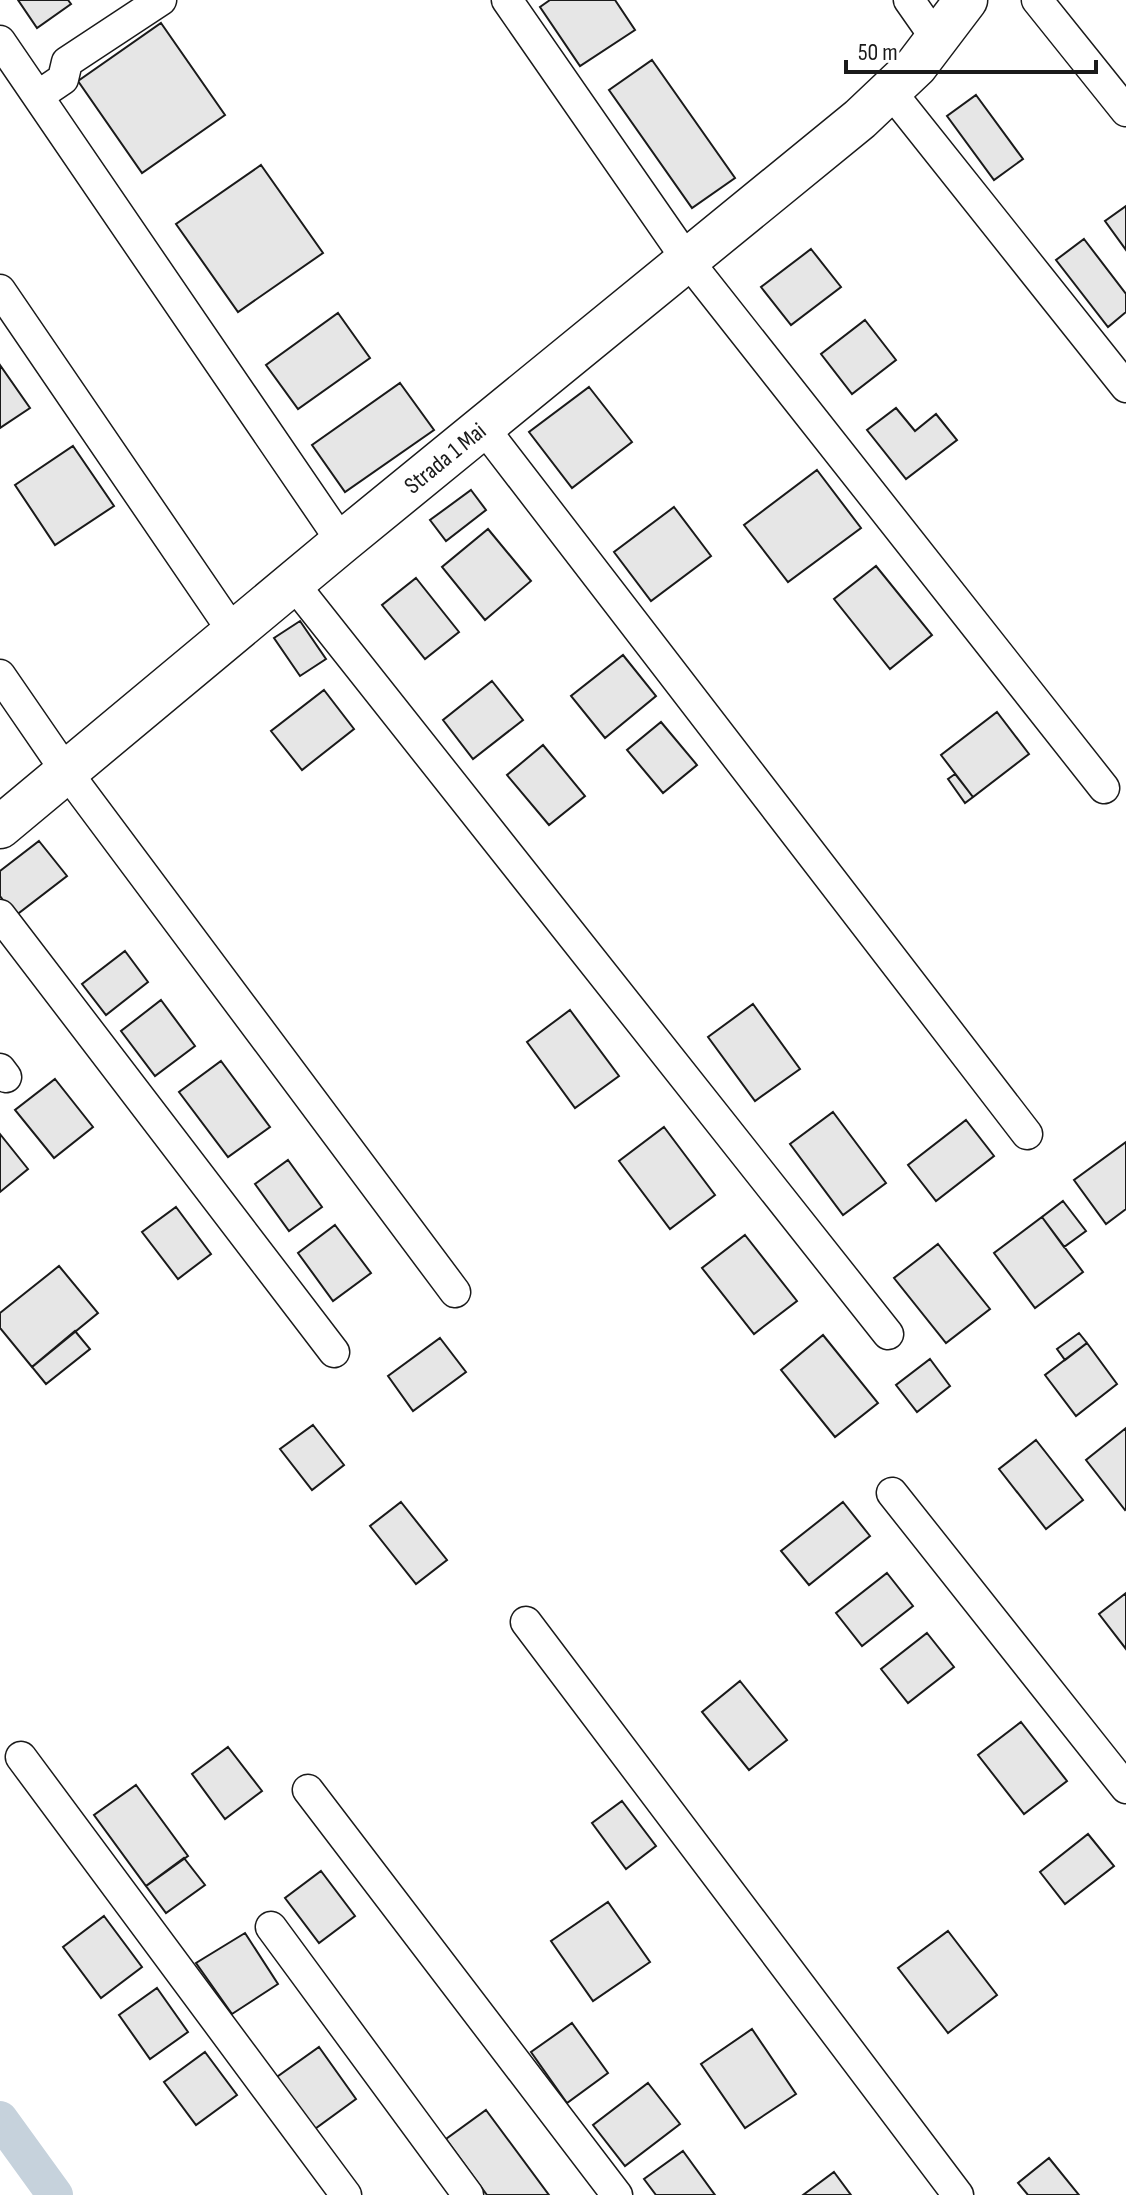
<svg xmlns="http://www.w3.org/2000/svg" width="1126" height="2195" viewBox="0 0 1126 2195" font-family="'Sofia Sans Condensed',sans-serif">
  <rect width="100%" height="100%" fill="#fff"/>
  <g fill="none" stroke-linecap="round" stroke-linejoin="round">
    <path stroke="#c6d2dc" stroke-width="36" d="M 0,2119 L 55,2195"/>
  </g>
  <path fill="#e6e6e6" stroke="#1a1a1a" stroke-width="2" d="M 18,0 L 68,0 L 71,4 L 37,28 Z
    M 550,0 L 615,0 L 635,30 L 580,66 L 540,7 Z
    M 161,23 L 225,115 L 142,173 L 78,81 Z
    M 652,60 L 735,178 L 692,208 L 609,90 Z
    M 976,95 L 1023,159 L 994,180 L 947,116 Z
    M 261,165 L 323,253 L 238,312 L 176,224 Z
    M 1126,206 L 1126,250 L 1105,221 Z
    M 1084,239 L 1126,294 L 1126,312 L 1108,327 L 1056,260 Z
    M 811,249 L 841,287 L 791,325 L 761,287 Z
    M 338,313 L 370,358 L 298,409 L 266,365 Z
    M 865,320 L 896,360 L 852,394 L 821,354 Z
    M 0,365 L 30,408 L 0,428 Z
    M 400,383 L 434,430 L 345,492 L 312,445 Z
    M 589,387 L 632,442 L 572,488 L 529,432 Z
    M 896,408 L 915,431 L 936,414 L 957,440 L 906,479 L 867,430 Z
    M 73,446 L 114,506 L 55,545 L 15,485 Z
    M 817,470 L 861,528 L 788,582 L 744,525 Z
    M 471,490 L 486,510 L 446,541 L 430,520 Z
    M 674,507 L 711,556 L 651,601 L 614,552 Z
    M 488,529 L 531,581 L 485,620 L 442,567 Z
    M 876,566 L 932,635 L 890,669 L 834,599 Z
    M 416,578 L 459,632 L 425,659 L 382,605 Z
    M 300,621 L 326,659 L 300,676 L 274,638 Z
    M 623,655 L 656,696 L 605,738 L 571,696 Z
    M 492,681 L 523,720 L 473,759 L 443,720 Z
    M 324,690 L 354,729 L 302,770 L 271,731 Z
    M 997,712 L 1029,754 L 973,797 L 941,755 Z
    M 661,722 L 697,765 L 663,793 L 627,750 Z
    M 543,745 L 585,796 L 549,825 L 507,775 Z
    M 955,774 L 973,797 L 965,803 L 948,779 Z
    M 39,841 L 67,876 L 15,916 L 0,896 L 0,871 Z
    M 125,951 L 148,982 L 106,1015 L 82,984 Z
    M 161,1000 L 195,1046 L 155,1076 L 121,1031 Z
    M 753,1004 L 800,1069 L 755,1101 L 708,1037 Z
    M 570,1010 L 619,1076 L 575,1108 L 527,1042 Z
    M 221,1061 L 270,1127 L 228,1157 L 179,1092 Z
    M 55,1079 L 93,1127 L 54,1158 L 15,1110 Z
    M 833,1112 L 886,1183 L 843,1215 L 790,1144 Z
    M 966,1120 L 994,1156 L 936,1201 L 908,1165 Z
    M 664,1127 L 715,1195 L 670,1229 L 619,1161 Z
    M 0,1134 L 28,1169 L 0,1192 Z
    M 1126,1142 L 1126,1209 L 1106,1224 L 1074,1180 Z
    M 288,1160 L 322,1207 L 289,1231 L 255,1184 Z
    M 1063,1201 L 1086,1231 L 1064,1247 L 1042,1217 Z
    M 176,1207 L 211,1254 L 178,1279 L 142,1232 Z
    M 1042,1217 L 1083,1272 L 1035,1308 L 994,1253 Z
    M 335,1225 L 371,1273 L 333,1301 L 298,1253 Z
    M 745,1235 L 797,1301 L 754,1334 L 702,1268 Z
    M 938,1244 L 990,1309 L 946,1343 L 894,1278 Z
    M 59,1266 L 98,1313 L 32,1367 L 0,1328 L 0,1313 Z
    M 75,1331 L 90,1349 L 46,1384 L 32,1367 Z
    M 1079,1333 L 1087,1343 L 1065,1360 L 1057,1349 Z
    M 823,1335 L 878,1403 L 835,1437 L 781,1370 Z
    M 440,1338 L 466,1372 L 413,1411 L 388,1376 Z
    M 1087,1343 L 1117,1384 L 1076,1416 L 1045,1375 Z
    M 930,1359 L 950,1386 L 917,1412 L 896,1385 Z
    M 313,1425 L 344,1465 L 312,1490 L 280,1449 Z
    M 1126,1428 L 1126,1509 L 1125,1510 L 1086,1460 Z
    M 1036,1440 L 1083,1500 L 1046,1529 L 999,1469 Z
    M 401,1502 L 447,1560 L 416,1584 L 370,1526 Z
    M 843,1502 L 870,1536 L 809,1585 L 781,1551 Z
    M 887,1573 L 913,1606 L 862,1646 L 836,1613 Z
    M 1126,1593 L 1126,1649 L 1099,1614 Z
    M 927,1633 L 954,1667 L 908,1703 L 881,1669 Z
    M 740,1681 L 787,1740 L 749,1770 L 702,1712 Z
    M 1021,1722 L 1067,1781 L 1024,1814 L 978,1755 Z
    M 228,1747 L 262,1791 L 225,1819 L 192,1774 Z
    M 136,1785 L 188,1856 L 146,1886 L 94,1815 Z
    M 622,1801 L 656,1846 L 626,1869 L 592,1823 Z
    M 1088,1834 L 1114,1866 L 1065,1904 L 1040,1872 Z
    M 184,1858 L 205,1885 L 166,1913 L 146,1886 Z
    M 321,1871 L 355,1916 L 319,1943 L 285,1898 Z
    M 608,1902 L 650,1962 L 593,2001 L 551,1941 Z
    M 104,1916 L 142,1967 L 101,1998 L 63,1947 Z
    M 948,1931 L 997,1995 L 948,2033 L 898,1968 Z
    M 245,1933 L 278,1984 L 232,2014 L 196,1963 Z
    M 157,1988 L 188,2032 L 150,2059 L 119,2015 Z
    M 572,2023 L 608,2073 L 567,2103 L 531,2052 Z
    M 752,2029 L 796,2094 L 745,2128 L 701,2064 Z
    M 319,2047 L 356,2099 L 312,2131 L 274,2079 Z
    M 205,2052 L 237,2095 L 196,2125 L 164,2082 Z
    M 648,2083 L 680,2124 L 625,2166 L 593,2125 Z
    M 486,2110 L 549,2195 L 487,2195 L 446,2139 Z
    M 683,2151 L 715,2195 L 656,2195 L 644,2179 Z
    M 1049,2158 L 1079,2195 L 1028,2195 L 1018,2183 Z
    M 834,2172 L 851,2195 L 803,2195 Z"/>
  <g fill="none" stroke-linecap="round" stroke-linejoin="round">
    <g stroke="#1a1a1a" stroke-width="33">
      <path id="street" d="M 507,0 L 688,261 L 1104,788
        M 909,0 L 937,40
        M 1037,0 L 1126,111
        M 0,41 L 342,542
        M 891,92 L 1126,387
        M 38,96 L 63,79 L 67,62 L 161,0
        M 0,290 L 234,633
        M 483,427 L 1027,1134
        M 293,583 L 888,1334
        M 0,675 L 66,771 L 455,1292
        M 0,915 L 334,1352
        M 0,1069 L 6,1077
        M 892,1493 L 1126,1788
        M 526,1622 L 958,2195
        M 21,1757 L 346,2195
        M 308,1790 L 617,2195
        M 271,1927 L 468,2195"/>
    </g>
    <g stroke="#1a1a1a" stroke-width="45">
      <g id="secondary">
        <path id="s1" d="M 0,827 L 342,542 L 860,119 L 916,66 L 966,0"/>
      </g>
    </g>
    <use href="#street" stroke="#fff" stroke-width="30"/>
    <use href="#secondary" stroke="#fff" stroke-width="42"/>
  </g>
  <g text-anchor="middle" dominant-baseline="central" stroke-width="6" stroke-linejoin="round" paint-order="stroke">
    <g font-size="24" fill="#1a1a1a" stroke="#fff">
      <text stroke="none"><textPath href="#s1" startOffset="578">Strada 1 Mai</textPath></text>
    </g>
  </g>
  <path d="M846 60v12h250v-12" fill="none" stroke="#1a1a1a" stroke-width="4"/>
  <text x="858" y="60" font-size="24" fill="#1a1a1a" stroke="#ffffff" stroke-width="6" paint-order="stroke">50 m</text>
</svg>
